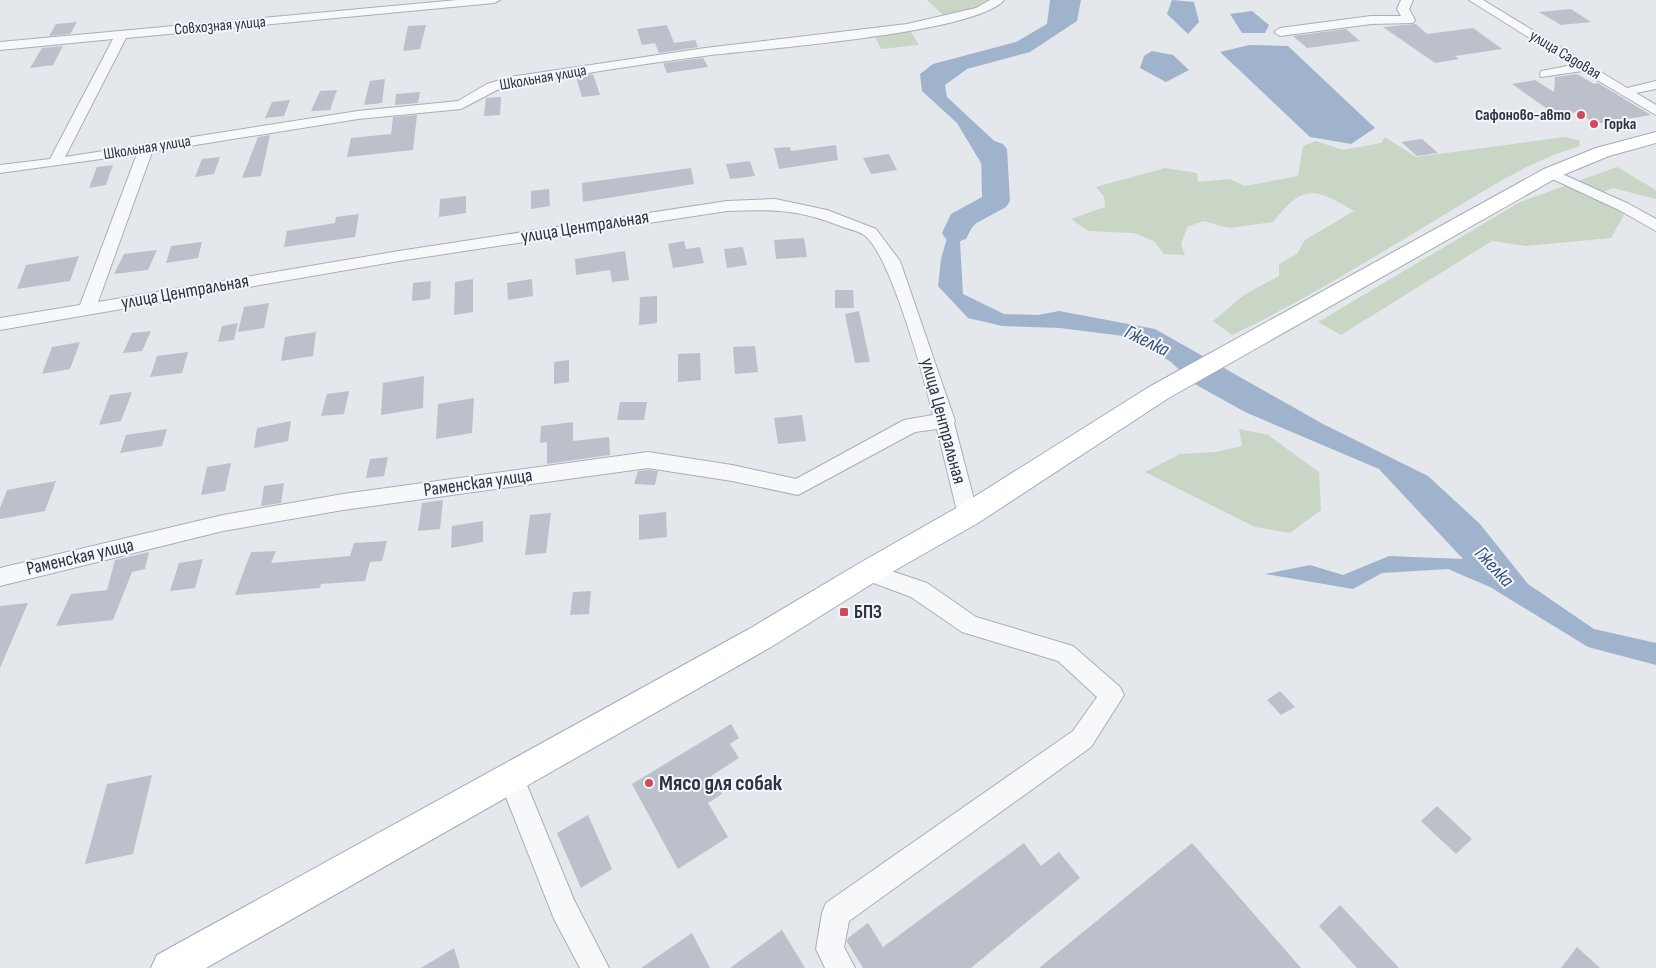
<svg xmlns="http://www.w3.org/2000/svg" width="1656" height="968" viewBox="0 0 1656 968" font-family="'Sofia Sans Condensed',sans-serif">
  <rect width="100%" height="100%" fill="#e4e7ec"/>
  <path fill="#c9d6c5" d="M 927,0 L 989,0 L 982,8 L 944,16 Z
    M 907,26 L 919,45 L 881,49 L 872,30 Z
    M 1385,137 L 1416,157 L 1564,137 L 1579,140 L 1580,146 C 1531,160 1491,187 1447,213 C 1377,255 1306,300 1232,335 L 1213,321 L 1244,295 L 1279,276 L 1279,264 L 1297,254 L 1305,240 L 1354,211 C 1314,187 1303,184 1273,222 L 1229,228 L 1203,221 L 1187,227 L 1181,245 L 1185,255 L 1164,254 L 1154,241 L 1134,233 L 1088,231 L 1071,219 L 1105,207 L 1104,197 L 1096,187 L 1165,168 L 1197,173 L 1198,182 L 1230,179 L 1245,186 L 1298,176 L 1303,146 L 1316,141 L 1343,150 L 1381,143 Z
    M 1617,167 L 1656,190 L 1656,199 L 1613,188 L 1601,193 L 1624,215 L 1611,238 L 1526,246 L 1492,241 L 1341,335 L 1318,322 L 1520,202 Z
    M 1239,429 L 1268,435 L 1319,472 L 1321,510 L 1290,533 L 1255,527 L 1145,472 L 1180,454 L 1216,452 L 1242,446 Z"/>
  <path fill="#9fb4cc" d="M 1050,0 L 1081,0 L 1077,21 L 1030,52 L 967,69 L 945,85 L 947,97 L 1004,150 L 1007,186 L 960,242 L 963,294 L 1004,314 L 1038,315 L 1059,311 L 1155,329 L 1323,424 L 1428,476 L 1480,524 L 1528,584 L 1594,629 L 1656,643 L 1656,665 L 1588,647 L 1490,587 L 1448,569 L 1382,573 L 1353,589 L 1265,574 L 1310,565 L 1343,575 L 1389,556 L 1463,559 L 1379,469 L 1245,412 L 1193,383 L 1171,362 L 1131,337 L 1060,328 L 1002,326 L 968,318 L 938,286 L 941,259 L 953,217 L 988,205 L 987,173 L 957,123 L 922,91 L 920,74 L 933,64 L 1016,42 L 1047,24 Z
    M 1172,0 L 1194,2 L 1199,22 L 1188,34 L 1167,14 Z
    M 1252,11 L 1269,25 L 1265,33 L 1242,33 L 1230,14 Z
    M 1249,45 L 1288,46 L 1375,128 L 1351,144 L 1310,137 L 1220,52 Z
    M 1152,51 L 1173,55 L 1189,70 L 1166,82 L 1140,68 L 1144,56 Z"/>
  <g fill="none" stroke-linecap="round" stroke-linejoin="round">
    <path fill="#9fb4cc" fill-rule="evenodd" d="M 994,141 L 1003,144 L 1007,149 L 1010,201 L 1006,207 L 973,225 L 966,239 L 956,242 L 946,239 L 942,233 L 951,214 L 982,197 L 981,149 L 985,144 Z"/>
  </g>
  <path fill="#bbc0ca" d="M 1571,9 L 1591,22 L 1561,25 L 1539,12 Z
    M 77,22 L 70,34 L 49,36 L 56,24 Z
    M 1416,24 L 1427,34 L 1473,28 L 1502,49 L 1455,56 L 1459,59 L 1435,63 L 1383,27 Z
    M 426,25 L 420,49 L 403,51 L 408,26 Z
    M 667,25 L 674,43 L 695,40 L 698,47 L 659,53 L 655,43 L 642,45 L 637,29 Z
    M 1346,29 L 1360,41 L 1307,48 L 1293,36 Z
    M 63,46 L 53,65 L 30,68 L 42,48 Z
    M 703,58 L 708,67 L 667,73 L 663,63 Z
    M 593,74 L 600,95 L 582,97 L 576,77 Z
    M 1577,74 L 1594,84 L 1598,83 L 1651,115 L 1595,124 L 1579,112 L 1556,115 L 1512,84 L 1535,80 L 1554,92 L 1555,77 Z
    M 385,79 L 382,103 L 364,105 L 370,81 Z
    M 337,90 L 330,110 L 311,111 L 320,91 Z
    M 420,92 L 418,103 L 395,105 L 396,94 Z
    M 501,97 L 500,115 L 484,116 L 486,98 Z
    M 290,100 L 284,116 L 265,118 L 272,102 Z
    M 417,115 L 413,150 L 347,157 L 351,138 L 391,134 L 393,117 Z
    M 270,135 L 261,176 L 242,178 L 258,137 Z
    M 1422,139 L 1438,153 L 1417,156 L 1401,142 Z
    M 836,145 L 838,160 L 779,169 L 774,148 L 790,147 L 791,151 Z
    M 889,154 L 897,170 L 871,174 L 863,158 Z
    M 220,157 L 214,174 L 195,177 L 202,159 Z
    M 750,161 L 755,176 L 730,179 L 726,164 Z
    M 113,165 L 106,185 L 89,188 L 97,167 Z
    M 691,168 L 694,184 L 583,202 L 582,183 Z
    M 549,189 L 550,206 L 531,209 L 531,191 Z
    M 466,196 L 466,213 L 439,217 L 440,199 Z
    M 359,214 L 355,237 L 284,247 L 287,231 L 335,223 L 336,217 Z
    M 804,238 L 807,257 L 776,259 L 774,240 Z
    M 684,241 L 686,249 L 700,247 L 704,263 L 673,268 L 668,244 Z
    M 202,242 L 198,258 L 166,263 L 171,246 Z
    M 743,247 L 747,265 L 727,268 L 724,249 Z
    M 157,250 L 148,270 L 114,274 L 124,254 Z
    M 625,251 L 629,280 L 612,282 L 610,270 L 576,275 L 575,259 Z
    M 79,256 L 70,281 L 17,289 L 26,265 Z
    M 473,279 L 473,312 L 454,315 L 455,282 Z
    M 532,279 L 533,296 L 508,300 L 507,283 Z
    M 431,281 L 430,299 L 412,301 L 413,283 Z
    M 835,290 L 853,290 L 854,308 L 835,308 Z
    M 657,296 L 657,323 L 639,325 L 640,297 Z
    M 269,303 L 264,328 L 238,332 L 244,307 Z
    M 859,311 L 870,362 L 855,363 L 845,314 Z
    M 238,323 L 234,340 L 218,342 L 222,326 Z
    M 151,331 L 142,351 L 123,353 L 132,333 Z
    M 316,332 L 313,356 L 281,361 L 285,337 Z
    M 80,342 L 70,369 L 42,374 L 52,347 Z
    M 755,346 L 758,372 L 735,374 L 733,347 Z
    M 188,352 L 182,373 L 150,377 L 157,356 Z
    M 700,353 L 701,380 L 678,382 L 678,354 Z
    M 569,360 L 569,382 L 554,384 L 554,362 Z
    M 424,376 L 423,408 L 381,415 L 383,383 Z
    M 349,391 L 344,414 L 321,416 L 327,394 Z
    M 132,392 L 121,421 L 99,425 L 110,395 Z
    M 474,398 L 472,433 L 436,439 L 438,404 Z
    M 620,402 L 647,402 L 644,420 L 617,420 Z
    M 802,415 L 806,441 L 778,444 L 774,418 Z
    M 291,421 L 288,441 L 254,448 L 257,428 Z
    M 573,422 L 573,441 L 609,437 L 610,455 L 547,464 L 547,442 L 540,443 L 541,426 Z
    M 167,429 L 162,446 L 120,453 L 126,435 Z
    M 388,457 L 384,476 L 366,478 L 370,459 Z
    M 231,463 L 225,491 L 201,495 L 207,467 Z
    M 648,470 L 658,471 L 655,485 L 634,484 L 638,471 Z
    M 56,481 L 45,511 L 0,519 L 0,508 L 7,490 Z
    M 284,483 L 281,503 L 261,506 L 264,486 Z
    M 443,500 L 440,529 L 418,531 L 422,503 Z
    M 666,512 L 667,537 L 639,540 L 639,515 Z
    M 551,513 L 546,553 L 525,555 L 530,515 Z
    M 483,521 L 483,542 L 451,548 L 452,526 Z
    M 387,541 L 382,561 L 370,562 L 365,581 L 321,584 L 320,588 L 235,595 L 251,552 L 276,551 L 271,563 L 350,556 L 354,543 Z
    M 149,552 L 145,569 L 132,572 L 113,620 L 56,626 L 71,594 L 107,590 L 115,560 Z
    M 203,559 L 195,588 L 170,591 L 179,563 Z
    M 591,591 L 589,614 L 570,615 L 573,592 Z
    M 28,603 L 0,668 L 0,606 Z
    M 1280,691 L 1295,707 L 1281,715 L 1267,700 Z
    M 731,724 L 739,738 L 730,744 L 739,758 L 711,776 L 722,794 L 708,803 L 728,837 L 678,869 L 632,784 Z
    M 152,775 L 133,854 L 85,864 L 107,784 Z
    M 1437,806 L 1472,839 L 1456,854 L 1421,821 Z
    M 588,815 L 612,869 L 581,888 L 557,833 Z
    M 1024,843 L 1041,866 L 1059,852 L 1080,878 L 971,968 L 863,968 L 847,942 L 848,938 L 868,923 L 883,947 Z
    M 1192,843 L 1301,968 L 1039,968 Z
    M 1340,905 L 1399,968 L 1357,968 L 1319,926 Z
    M 782,930 L 805,968 L 730,968 Z
    M 692,933 L 710,968 L 641,968 Z
    M 1577,947 L 1600,968 L 1561,968 Z
    M 454,948 L 460,968 L 421,968 Z"/>
  <g fill="none" stroke-linecap="round" stroke-linejoin="round">
    <g stroke="#a9aeb7" stroke-width="2">
      <path id="minor" d="M 457,0 L 500,0 L 494,3 L 126,38 L 65,157 L 358,111 L 458,101 L 487,84 L 510,77 L 705,48 L 907,24 L 976,8 L 990,0 L 1004,0 C 975,34 756,49 704,56 C 640,64 576,75 512,85 L 497,90 L 461,109 L 358,119 L 152,152 L 98,302 L 399,251 L 727,201 L 775,199 L 827,210 L 876,229 L 900,261 L 955,421 L 954,423 L 978,515 L 975,521 L 968,523 L 961,521 L 958,515 L 937,429 L 915,432 L 798,495 L 732,481 L 648,468 L 343,510 L 223,531 L 0,586 L 0,568 L 223,515 L 343,494 L 648,452 L 732,465 L 796,479 L 904,420 L 933,415 C 925,381 890,253 864,235 C 858,231 849,229 843,227 C 799,209 773,209 727,211 L 399,261 L 0,330 L 0,318 L 80,305 L 137,154 L 0,173 L 0,165 L 50,159 L 113,39 L 0,50 L 0,42 Z
        M 1401,0 L 1413,0 L 1409,9 L 1415,20 L 1413,23 L 1371,24 L 1280,36 L 1274,32 L 1280,28 L 1371,16 L 1401,16 L 1397,9 Z
        M 1469,0 L 1483,0 L 1627,88 L 1656,81 L 1656,89 L 1636,93 L 1656,105 L 1656,115 L 1582,71 L 1541,77 L 1540,74 L 1541,71 L 1573,65 Z
        M 1551,169 L 1629,204 L 1656,219 L 1656,231 L 1619,210 L 1546,176 L 1544,173 Z
        M 868,563 L 927,583 L 976,617 L 1073,646 L 1120,687 L 1124,695 L 1091,747 L 849,921 L 844,947 L 855,968 L 825,968 L 816,949 L 822,913 L 826,903 L 1073,731 L 1097,697 L 1058,661 L 962,632 L 911,597 L 860,578 L 857,572 L 860,566 Z
        M 511,765 L 520,768 L 574,900 L 609,968 L 580,968 L 554,919 L 498,777 L 502,768 Z"/>
    </g>
    <g stroke="#a3abb8" stroke-width="2">
      <path id="major" d="M 1656,132 L 1656,143 L 1609,156 L 1558,177 L 1167,399 L 978,523 L 878,580 L 771,647 L 206,968 L 151,968 L 157,955 L 749,629 L 858,564 L 958,507 L 1149,387 L 1544,169 L 1596,148 Z"/>
    </g>
    <use href="#minor" fill="#f7f8fa" fill-rule="evenodd"/>
    <use href="#major" fill="#fff" fill-rule="evenodd"/>
  </g>
  <g fill="#d1495b" stroke="#f4f6f9" stroke-width="2">
    <circle cx="1581" cy="115" r="5"/>
    <circle cx="1594" cy="124" r="5"/>
    <rect x="839" y="607" width="10" height="10" rx="2.5"/>
    <circle cx="649" cy="783" r="5"/>
  </g>
  <g text-anchor="middle" dominant-baseline="central" stroke-width="4" stroke-linejoin="round" paint-order="stroke">
    <g font-size="16" fill="#2b3445" stroke="#f4f6f9">
      <text transform="translate(220 26) rotate(-5)">Совхозная улица</text>
      <text transform="translate(1565 55) rotate(31)">улица Садовая</text>
      <text transform="translate(543 78) rotate(-10)">Школьная улица</text>
      <text transform="translate(147 148) rotate(-9)">Школьная улица</text>
    </g>
    <g font-size="16" font-weight="bold" fill="#2b3445" stroke="#f4f6f9" text-anchor="end">
      <text x="1571" y="115">Сафоново-авто</text>
      <text x="1604" y="124" text-anchor="start">Горка</text>
    </g>
    <g font-size="19" fill="#2b3445" stroke="#f4f6f9">
      <text transform="translate(585 227) rotate(-9)">улица Центральная</text>
      <text transform="translate(185 292) rotate(-10)">улица Центральная</text>
      <text transform="translate(943 421) rotate(75)">улица Центральная</text>
      <text transform="translate(478 483) rotate(-8)">Раменская улица</text>
      <text transform="translate(80 557) rotate(-13)">Раменская улица</text>
    </g>
    <g font-size="19" font-weight="bold" fill="#2b3445" stroke="#f4f6f9" text-anchor="start">
      <text x="854" y="612">БПЗ</text>
    </g>
    <g font-size="20" font-style="italic" fill="#34527a" stroke="#f4f6f9">
      <text transform="translate(1147 341) rotate(26)">Гжелка</text>
      <text transform="translate(1494 567) rotate(47)">Гжелка</text>
    </g>
    <g font-size="22" font-weight="bold" fill="#2b3445" stroke="#f4f6f9" text-anchor="start">
      <text x="659" y="783">Мясо для собак</text>
    </g>
  </g>
</svg>
